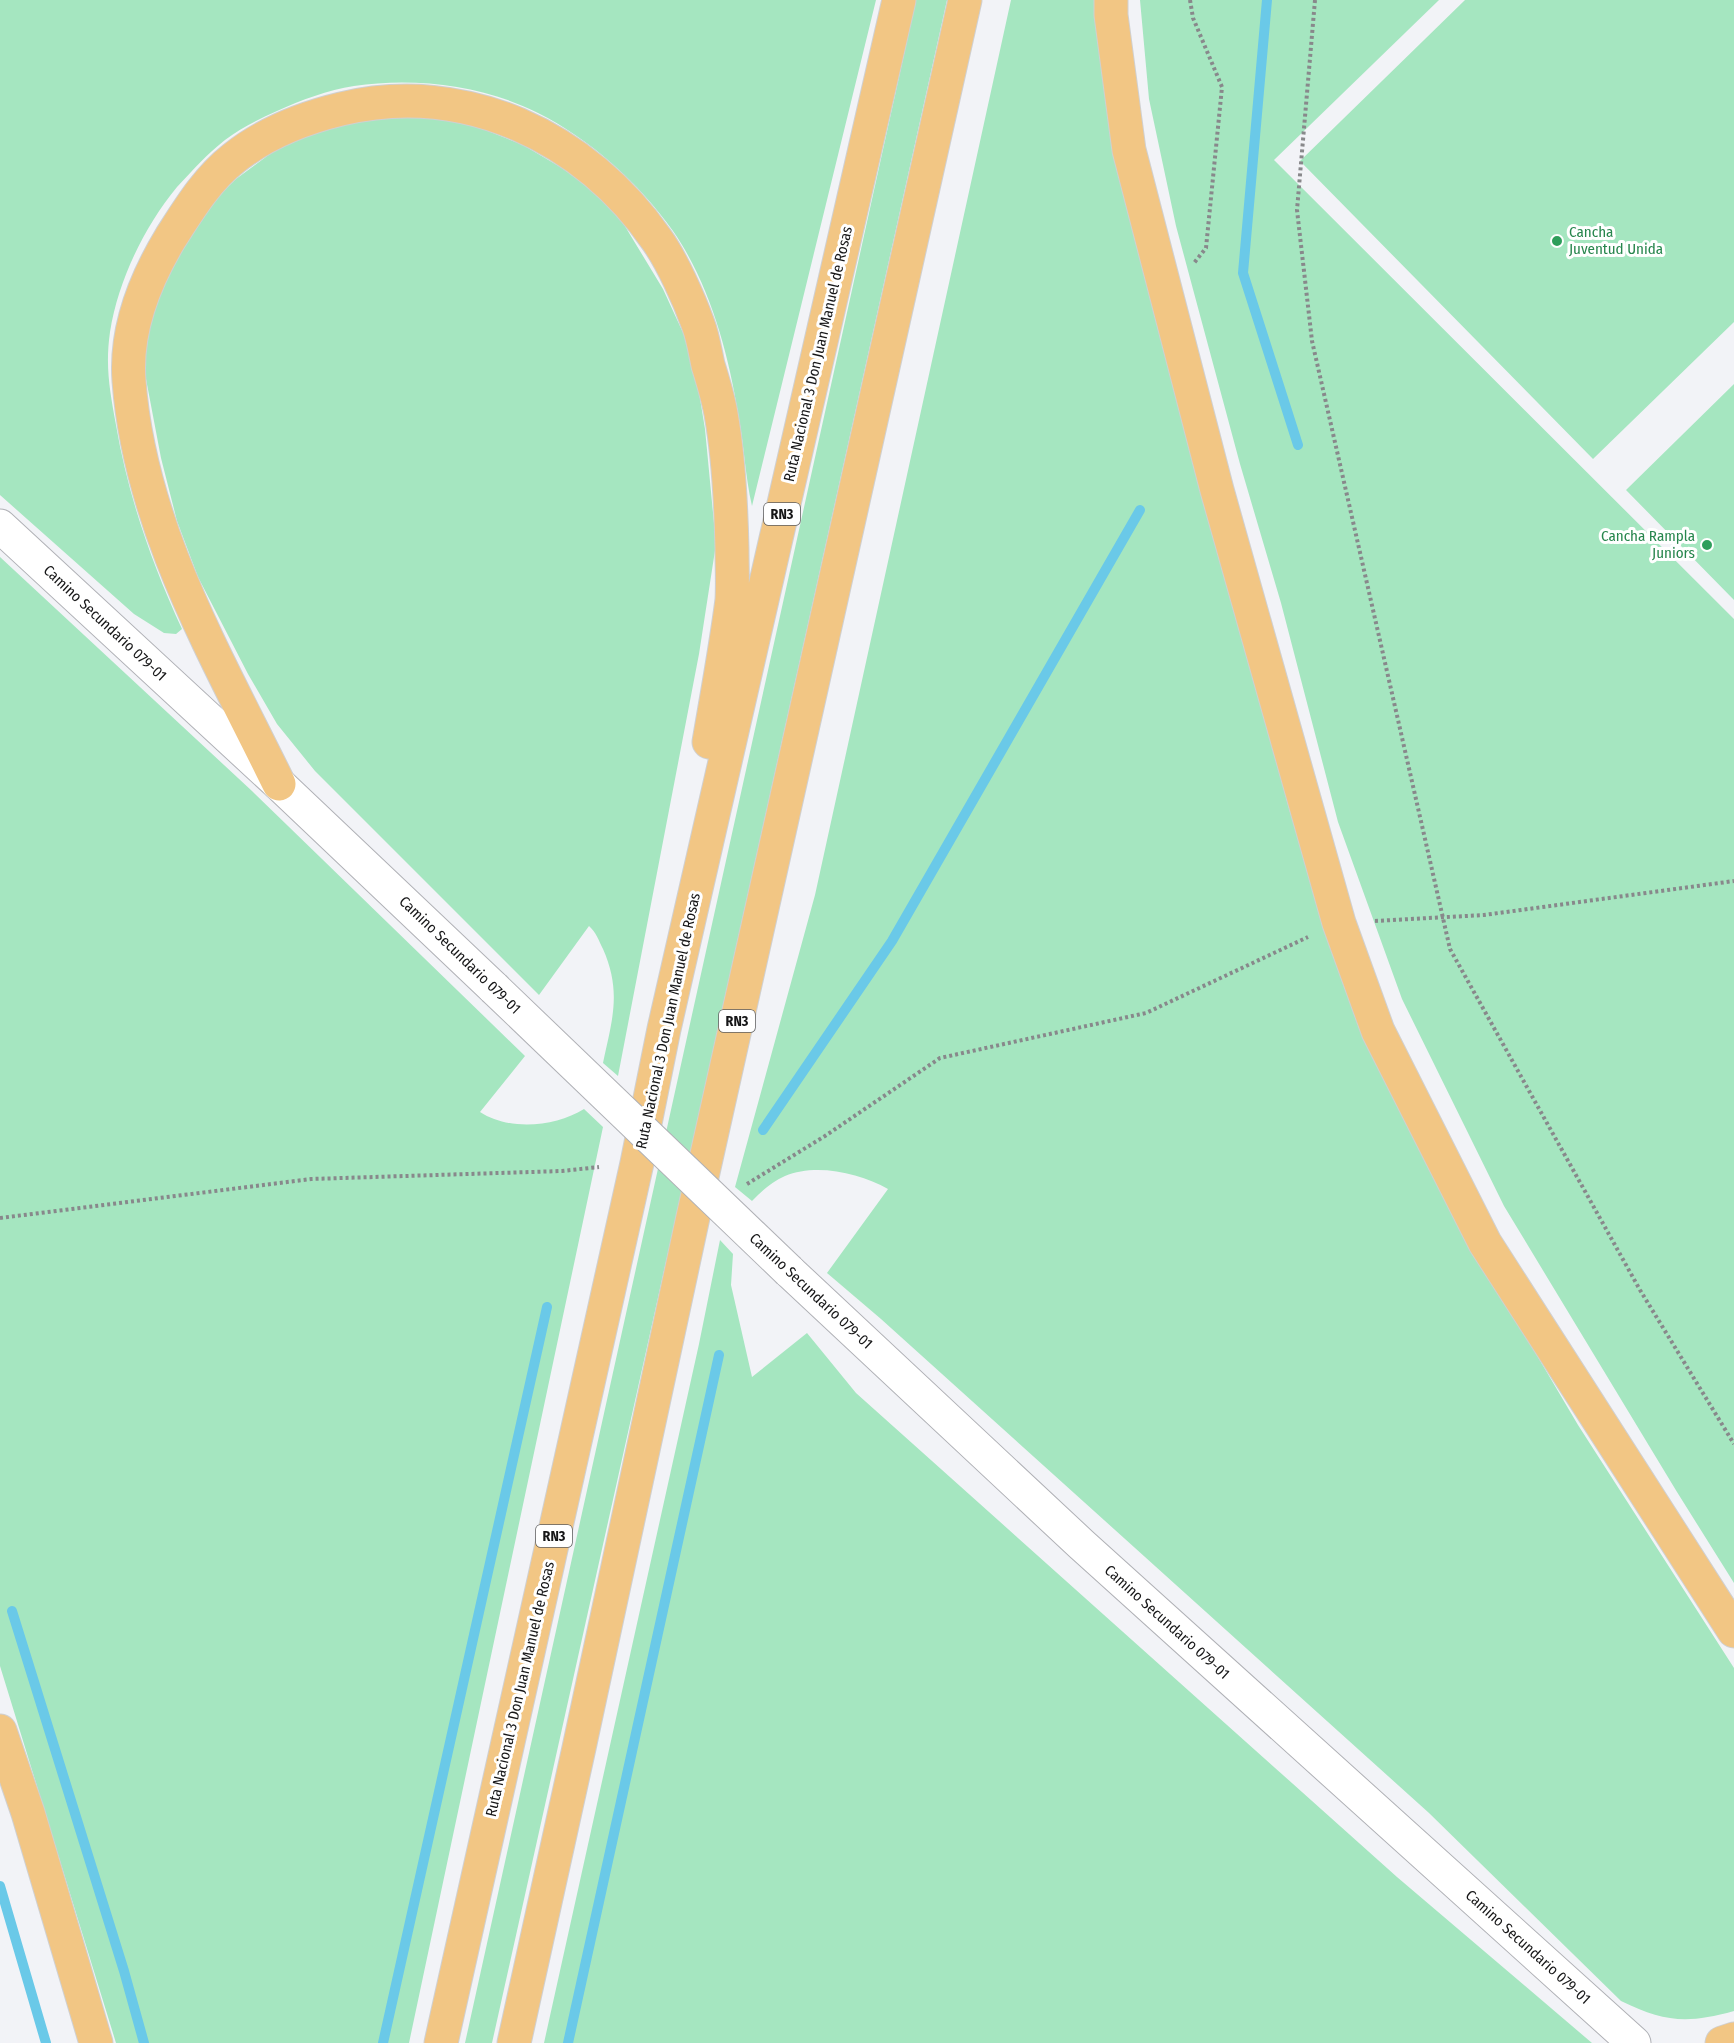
<svg xmlns="http://www.w3.org/2000/svg" width="1734" height="2043" viewBox="0 0 1734 2043" font-family="'Fira Sans Condensed',sans-serif">
  <rect width="100%" height="100%" fill="#f2f3f7"/>
  <path fill="#a5e6c0" d="M 0,0 L 876,0 L 752,506 C 745,475 744,444 738,413 C 728,351 709,283 673,231 C 639,183 590,139 538,113 C 483,85 414,77 354,86 C 328,90 301,100 277,111 C 259,119 241,128 225,140 C 207,154 192,171 177,187 C 144,227 118,281 110,332 C 105,367 110,392 116,425 C 128,496 152,564 182,629 L 176,634 L 164,633 L 134,614 L 0,495 Z
    M 916,0 L 947,0 L 492,2043 L 465,2043 Z
    M 1011,0 L 1099,0 L 1207,503 L 1290,812 L 1337,953 L 1474,1249 L 1578,1425 L 1734,1668 L 1734,2011 C 1687,2024 1664,2022 1621,2001 L 1429,1813 L 881,1319 L 827,1273 L 888,1189 C 860,1173 816,1163 785,1176 C 771,1182 762,1191 752,1201 L 735,1187 L 815,895 Z
    M 1140,0 L 1439,0 L 1274,160 L 1734,619 L 1734,1583 L 1677,1492 L 1504,1206 L 1402,999 L 1338,822 L 1281,603 L 1240,464 L 1176,226 L 1149,99 Z
    M 1465,0 L 1734,0 L 1734,322 L 1593,459 L 1300,161 Z
    M 406,115 L 447,119 L 478,127 L 523,145 L 562,168 L 592,190 L 620,218 L 663,289 L 685,337 L 696,374 L 705,429 L 716,544 L 699,654 L 618,1076 L 603,1063 C 612,1020 622,992 603,949 C 599,941 596,932 589,926 L 539,995 L 315,771 L 277,724 L 248,674 L 198,577 L 177,521 L 161,458 L 146,379 L 145,345 L 148,321 L 172,261 L 212,202 L 236,179 L 278,148 L 326,128 L 361,119 Z
    M 1734,384 L 1734,600 L 1626,490 Z
    M 0,557 L 252,791 L 525,1056 L 480,1112 C 509,1131 555,1127 584,1109 L 603,1127 L 409,2043 L 116,2043 L 0,1666 Z
    M 720,1240 L 733,1254 L 731,1285 L 752,1377 L 807,1333 L 856,1393 L 1397,1877 L 1592,2043 L 544,2043 L 699,1344 Z"/>
  <g fill="none" stroke-linecap="round" stroke-linejoin="round">
    <path stroke="#6ac9e8" stroke-width="10" d="M 1267,0 L 1243,273 L 1298,445
      M 763,1130 L 892,941 L 1140,510
      M 12,1611 L 124,1971 L 144,2043
      M 0,1886 L 46,2043
      M 383,2043 L 547,1307
      M 568,2043 L 719,1355"/>
    <g stroke="#b0b1b6" stroke-width="35">
      <path id="secondary" d="M 0,526 L 279,784 L 494,988
        M 789,1271 L 1081,1544 L 1634,2043"/>
    </g>
    <g stroke="#d0d0d1" stroke-width="35">
      <path id="highway" d="M 1111,0 L 1111,15 L 1129,150 L 1217,490 L 1339,923 L 1378,1031 L 1485,1243 L 1734,1631
        M 279,784 C 216,655 140,527 129,381 C 125,330 145,280 171,237 C 189,209 207,179 234,158 C 264,134 304,118 341,109 C 465,79 586,137 657,240 C 672,261 689,299 698,324 C 703,337 705,351 708,365 C 713,381 718,397 721,414 C 729,458 731,504 732,549 C 732,566 733,583 732,600 C 726,647 717,695 709,742
        M 0,1731 L 28,1813 L 96,2043
        M 441,2043 L 637,1163 L 664,1029 L 899,0
        M 514,2043 L 579,1748 L 693,1217 L 965,0
        M 1722,2043 L 1734,2039"/>
    </g>
    <path stroke="#88888b" stroke-width="4" stroke-dasharray="3 3" stroke-linecap="butt" d="M 1190,0 L 1193,18 L 1222,87 L 1206,248 L 1194,263
      M 1315,0 L 1297,210 L 1312,341 L 1450,949 L 1640,1290 L 1734,1444
      M 1375,921 L 1484,915 L 1734,881
      M 747,1184 L 825,1136 L 940,1058 L 1146,1013 L 1308,937
      M 0,1218 L 311,1179 L 562,1171 L 599,1167"/>
    <use href="#secondary" stroke="#fff" stroke-width="33"/>
    <use href="#highway" stroke="#f2c684" stroke-width="33"/>
    <g stroke="#b0b1b6" stroke-width="35" stroke-linecap="butt">
      <path id="secondary-bridge" d="M 494,988 L 789,1271"/>
    </g>
    <use href="#secondary-bridge" stroke="#fff" stroke-width="33"/>
  </g>
  <g fill="#2e9e5b" stroke="#fff" stroke-width="2">
    <circle cx="1557" cy="241" r="6"/>
    <circle cx="1707" cy="545" r="6"/>
  </g>
  <g text-anchor="middle" dominant-baseline="central" stroke-width="6" stroke-linejoin="round" paint-order="stroke">
    <g fill="#fff" stroke="#5c5c5d" stroke-width="1.5">
      <rect x="764" y="503" width="36" height="22" rx="4.5"/>
      <rect x="719" y="1010" width="36" height="22" rx="4.5"/>
      <rect x="536" y="1525" width="36" height="22" rx="4.5"/>
    </g>
    <g font-size="14" font-weight="bold" fill="#161617">
      <text x="782" y="514">RN3</text>
      <text x="737" y="1021">RN3</text>
      <text x="554" y="1536">RN3</text>
    </g>
    <g font-size="15" fill="#27864d" stroke="#fff" text-anchor="start">
      <text x="1569" y="232">Cancha<tspan x="1569" dy="17">Juventud Unida</tspan></text>
      <text x="1695" y="536" text-anchor="end">Cancha Rampla<tspan x="1695" dy="17">Juniors</tspan></text>
    </g>
    <g font-size="15" fill="#161617" stroke="#fff">
      <text transform="translate(818 354) rotate(-77)">Ruta Nacional 3 Don Juan Manuel de Rosas</text>
      <text transform="translate(105 623) rotate(43)">Camino Secundario 079-01</text>
      <text transform="translate(460 955) rotate(44)">Camino Secundario 079-01</text>
      <text transform="translate(668 1021) rotate(-78)">Ruta Nacional 3 Don Juan Manuel de Rosas</text>
      <text transform="translate(811 1291) rotate(43)">Camino Secundario 079-01</text>
      <text transform="translate(1167 1622) rotate(42)">Camino Secundario 079-01</text>
      <text transform="translate(520 1689) rotate(-77)">Ruta Nacional 3 Don Juan Manuel de Rosas</text>
      <text transform="translate(1528 1947) rotate(42)">Camino Secundario 079-01</text>
    </g>
  </g>
</svg>
